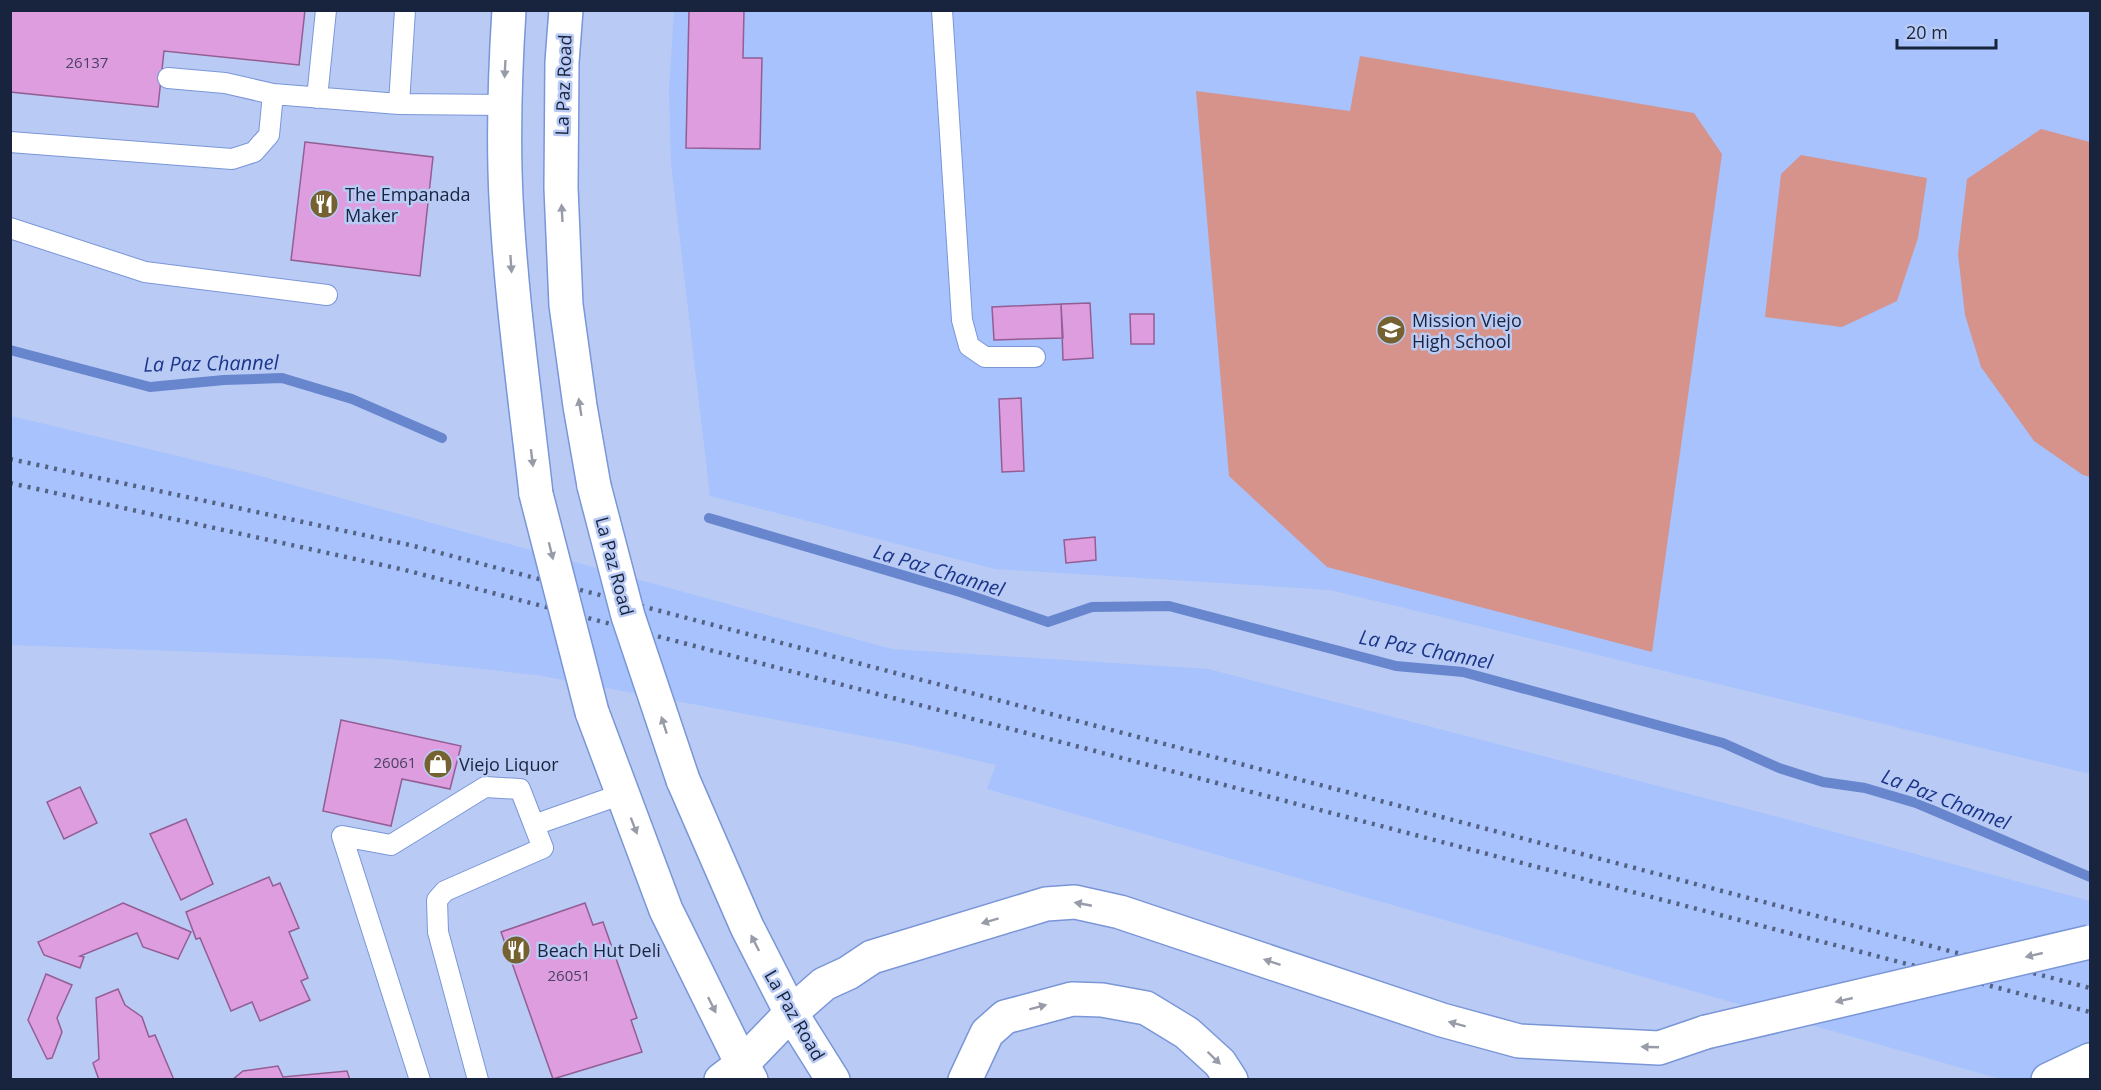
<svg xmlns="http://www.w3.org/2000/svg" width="2101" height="1090" viewBox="0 0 2101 1090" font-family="'Open Sans',sans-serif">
  <rect width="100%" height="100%" fill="#b9cbf5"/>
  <path fill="#a7c2fd" d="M 674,11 L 2090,11 L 2090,774 L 1330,590 L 995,569 L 710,496 L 671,164 L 669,90 Z
    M 11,416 L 253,474 L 892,649 L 1208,669 L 1801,823 L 2090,901 L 2090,1079 L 2004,1080 L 1979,1073 L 987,789 L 996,765 L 906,744 L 537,675 L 388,659 L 11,645 Z"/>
  <path fill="#d5938c" d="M 1360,56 L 1694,113 L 1722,154 L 1652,652 L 1327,567 L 1229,476 L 1196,91 L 1350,111 Z
    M 2041,129 L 2090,142 L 2090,477 L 2083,475 L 2034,441 L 1981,367 L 1965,315 L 1958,254 L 1967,179 Z
    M 1801,155 L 1927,178 L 1918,238 L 1897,301 L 1842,327 L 1765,317 L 1781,174 Z"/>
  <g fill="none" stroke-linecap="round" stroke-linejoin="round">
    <path stroke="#6886ce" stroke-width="10" d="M 10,350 L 150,387 L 224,380 L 282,378 L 352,399 L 442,438
      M 709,518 L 960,592 L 1048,622 L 1092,607 L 1169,606 L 1396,666 L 1463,672 L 1723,743 L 1779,768 L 1823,782 L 1865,788 L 1916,803 L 2090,877"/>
  </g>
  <path fill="#dd9dde" stroke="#935e94" stroke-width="1.5" d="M 10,10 L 305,10 L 299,65 L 164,51 L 158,107 L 10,92 Z
    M 689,10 L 744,10 L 743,58 L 762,58 L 760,149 L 686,148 Z
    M 305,142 L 433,157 L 420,276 L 291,260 Z
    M 1090,303 L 1093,358 L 1063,360 L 1061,304 Z
    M 1061,304 L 1063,338 L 994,340 L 992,307 Z
    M 1130,314 L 1154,314 L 1154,344 L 1131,344 Z
    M 1021,398 L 1024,471 L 1002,472 L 999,399 Z
    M 1095,537 L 1096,560 L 1066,563 L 1064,540 Z
    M 341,720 L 461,746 L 450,789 L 402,779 L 391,826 L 323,811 Z
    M 80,787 L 97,823 L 64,839 L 47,802 Z
    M 186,819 L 213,884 L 181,900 L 150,834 Z
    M 269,877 L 273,886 L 280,883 L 299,928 L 289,932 L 308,978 L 301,981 L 310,1000 L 260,1021 L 252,1002 L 231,1011 L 200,938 L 196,939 L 186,912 Z
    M 123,903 L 191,932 L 178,959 L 143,947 L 137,933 L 80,956 L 84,957 L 80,968 L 44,955 L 38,942 Z
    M 585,903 L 593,925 L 603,922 L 637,1018 L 631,1020 L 642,1052 L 553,1079 L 501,932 Z
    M 46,974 L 72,985 L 57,1018 L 62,1032 L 52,1058 L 47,1059 L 28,1020 Z
    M 118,989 L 125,1005 L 142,1017 L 149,1037 L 155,1035 L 174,1080 L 99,1080 L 93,1063 L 99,1059 L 96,998 Z
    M 278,1066 L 283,1077 L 347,1071 L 350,1080 L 232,1080 L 243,1071 Z"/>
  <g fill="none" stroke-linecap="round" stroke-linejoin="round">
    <g stroke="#7a96d7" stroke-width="22">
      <path id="lane" d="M 942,10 L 962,320 L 969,346 L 985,357 L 1035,357
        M 168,78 L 225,83 L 273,94 L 399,104 L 405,10
        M 317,98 L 326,10
        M 399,104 L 504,105
        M 10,142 L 232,159 L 254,152 L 269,135 L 273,94
        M 10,228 L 145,272 L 327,295
        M 420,1080 L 342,836 L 391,845 L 485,787 L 520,789 L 534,825 L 622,794
        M 478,1080 L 438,932 L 437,900 L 445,891 L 543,848 L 534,825"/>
    </g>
    <g stroke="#7a96d7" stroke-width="36">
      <path id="secondary" d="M 721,1080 L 742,1064 L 791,1013"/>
    </g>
    <g stroke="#7a96d7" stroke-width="36">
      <path id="primary" d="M 509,10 C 505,73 503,136 506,198 C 511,297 525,396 536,494
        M 566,10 L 562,62 L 561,188 L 566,305 L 580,406 L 594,486
        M 592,712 L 666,910 L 742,1064 L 751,1080
        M 683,780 L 747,927 L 791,1013 L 833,1080"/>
    </g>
    <g stroke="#7a96d7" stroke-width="36">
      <path id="highway" d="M 791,1013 L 824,984 L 848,973 L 872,957 L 1046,904 L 1075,902 L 1120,912 L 1442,1020 L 1519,1041 L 1659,1048 L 1706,1032
        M 965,1080 L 987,1033 L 1005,1017 L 1072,999 L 1102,1000 L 1146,1008 L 1187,1033 L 1220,1063 L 1231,1080
        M 2048,1080 L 2090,1060"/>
    </g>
    <use href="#lane" stroke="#fff" stroke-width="20"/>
    <use href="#secondary" stroke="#fff" stroke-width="33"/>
    <use href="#primary" stroke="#fff" stroke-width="33"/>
    <use href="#highway" stroke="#fff" stroke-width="33"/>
    <path stroke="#546282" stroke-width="4.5" stroke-dasharray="3 6" stroke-linecap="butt" d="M 10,459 L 410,545 L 2090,988
      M 10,483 L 405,570 L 2090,1012"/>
    <g stroke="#7a96d7" stroke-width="36" stroke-linecap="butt">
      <path id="primary-bridge" d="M 594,486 L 628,616 L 683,780
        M 536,494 L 592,712"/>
    </g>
    <g stroke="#7a96d7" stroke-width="36" stroke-linecap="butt">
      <path id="highway-bridge" d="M 1706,1032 L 2090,942"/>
    </g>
    <use href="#primary-bridge" stroke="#fff" stroke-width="33"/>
    <use href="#highway-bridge" stroke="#fff" stroke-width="33"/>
  </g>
  <defs><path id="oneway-solid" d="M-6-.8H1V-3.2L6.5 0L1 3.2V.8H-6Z" transform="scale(1.5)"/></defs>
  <g fill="#979ca8">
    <use href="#oneway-solid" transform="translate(505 69) rotate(93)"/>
    <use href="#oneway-solid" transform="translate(562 213) rotate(-93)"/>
    <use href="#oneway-solid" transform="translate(511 264) rotate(86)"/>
    <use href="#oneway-solid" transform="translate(580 407) rotate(-99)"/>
    <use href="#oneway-solid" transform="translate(532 458) rotate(83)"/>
    <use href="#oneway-solid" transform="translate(551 551) rotate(76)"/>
    <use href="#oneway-solid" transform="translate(664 725) rotate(-108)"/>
    <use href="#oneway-solid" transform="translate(634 826) rotate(69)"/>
    <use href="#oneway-solid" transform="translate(1083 904) rotate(-169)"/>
    <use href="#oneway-solid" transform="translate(990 921) rotate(163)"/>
    <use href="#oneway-solid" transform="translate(755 943) rotate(-117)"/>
    <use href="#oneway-solid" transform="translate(2034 955) rotate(167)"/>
    <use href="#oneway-solid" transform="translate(1272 962) rotate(-162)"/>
    <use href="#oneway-solid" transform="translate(1844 1000) rotate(167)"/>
    <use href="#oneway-solid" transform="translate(712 1005) rotate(64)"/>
    <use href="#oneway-solid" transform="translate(1038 1007) rotate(-15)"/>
    <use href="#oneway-solid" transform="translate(1457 1024) rotate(-165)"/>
    <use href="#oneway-solid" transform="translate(1650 1047) rotate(-178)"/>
    <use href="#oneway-solid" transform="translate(1214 1058) rotate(44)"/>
  </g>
  <defs>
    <g id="restaurant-disc" transform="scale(1.5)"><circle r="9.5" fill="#766130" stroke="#b9cbf5"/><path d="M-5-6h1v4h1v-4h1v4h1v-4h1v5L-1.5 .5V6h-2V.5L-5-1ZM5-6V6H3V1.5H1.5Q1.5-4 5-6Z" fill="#fff"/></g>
    <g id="school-disc" transform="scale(1.5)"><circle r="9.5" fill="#766130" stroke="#b9cbf5"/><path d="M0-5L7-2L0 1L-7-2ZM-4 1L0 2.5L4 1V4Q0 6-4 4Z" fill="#fff"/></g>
    <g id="shop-disc" transform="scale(1.5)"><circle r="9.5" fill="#766130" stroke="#b9cbf5"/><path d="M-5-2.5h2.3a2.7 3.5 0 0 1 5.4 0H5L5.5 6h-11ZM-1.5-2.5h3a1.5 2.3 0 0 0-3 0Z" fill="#fff"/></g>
  </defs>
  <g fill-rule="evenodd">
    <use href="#restaurant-disc" x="324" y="204"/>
    <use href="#school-disc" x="1391" y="330"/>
    <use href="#shop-disc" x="438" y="764"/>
    <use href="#restaurant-disc" x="516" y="950"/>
  </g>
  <g text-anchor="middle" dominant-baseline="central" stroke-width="5" stroke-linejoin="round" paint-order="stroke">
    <g font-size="15" fill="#494265">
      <text x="87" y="62">26137</text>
      <text x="395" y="762">26061</text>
      <text x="569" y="975">26051</text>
    </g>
    <g font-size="18" fill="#18233d" stroke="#b9cbf5">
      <text transform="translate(563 85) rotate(-88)">La Paz Road</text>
      <text transform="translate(615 566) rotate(75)">La Paz Road</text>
      <text transform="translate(795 1015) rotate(60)">La Paz Road</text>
    </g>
    <g font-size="18" fill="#18233d" stroke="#b9cbf5" text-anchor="start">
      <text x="345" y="194">The Empanada<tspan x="345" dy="21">Maker</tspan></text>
      <text x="1412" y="320">Mission Viejo<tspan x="1412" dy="21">High School</tspan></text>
      <text x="459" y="764">Viejo Liquor</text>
      <text x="537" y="950">Beach Hut Deli</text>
    </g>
    <g font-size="20" font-style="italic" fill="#1a3589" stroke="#b9cbf5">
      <text transform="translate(211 363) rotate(-1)">La Paz Channel</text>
      <text transform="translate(939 570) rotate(17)">La Paz Channel</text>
      <text transform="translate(1426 649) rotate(11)">La Paz Channel</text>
      <text transform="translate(1946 799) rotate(21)">La Paz Channel</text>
    </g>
  </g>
  <rect width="2101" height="1090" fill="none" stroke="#18233d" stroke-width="24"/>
  <path d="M1897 39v9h99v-9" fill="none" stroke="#18233d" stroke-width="3"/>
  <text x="1906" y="39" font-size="18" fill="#18233d" stroke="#b9cbf5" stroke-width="4.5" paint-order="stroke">20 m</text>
</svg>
